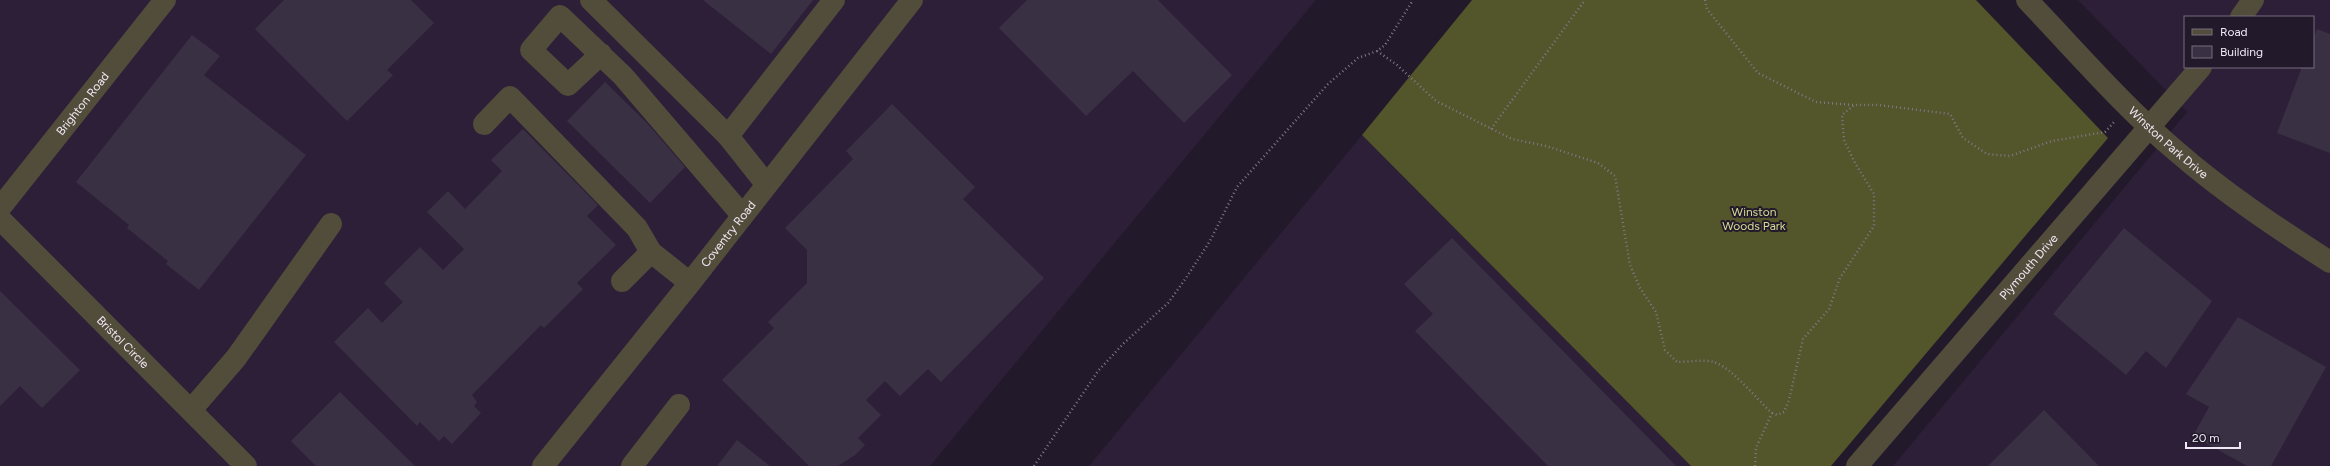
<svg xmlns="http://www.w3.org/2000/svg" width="2330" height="466" viewBox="0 0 2330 466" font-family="Figtree,sans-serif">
  <rect width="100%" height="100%" fill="#22192b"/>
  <path fill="#2c1f37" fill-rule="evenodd" d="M 0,0 L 1316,0 L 930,466 L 0,466 Z
    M 2078,0 L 2330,0 L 2330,466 L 1893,466 L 2187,112 ZM 2185,17 L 2313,17 L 2313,67 L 2185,67 Z
    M 1362,135 L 1691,466 L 1089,466 Z"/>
  <path fill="#53552a" d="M 1472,0 L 1976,0 L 2108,138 L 1831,466 L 1691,466 L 1362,135 Z"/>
  <path fill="#3a3044" d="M 284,0 L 411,0 L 434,23 L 387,70 L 393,75 L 347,121 L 255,29 Z
    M 703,0 L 813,0 L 771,54 Z
    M 1027,0 L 1158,0 L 1232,75 L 1184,123 L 1133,71 L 1086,116 L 999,28 Z
    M 2317,29 L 2330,34 L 2330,153 L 2277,133 L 2302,67 L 2313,67 L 2313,39 Z
    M 192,35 L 220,56 L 204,75 L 306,155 L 199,290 L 166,264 L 168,261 L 127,228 L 129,225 L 76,182 Z
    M 605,82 L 647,123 L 685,167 L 650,203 L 567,121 Z
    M 892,104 L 975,187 L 963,199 L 1044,278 L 941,382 L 928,369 L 900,396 L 885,381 L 866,400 L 881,415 L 858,438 L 865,445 L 855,455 L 838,466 L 809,466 L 722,380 L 774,328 L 768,322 L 807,283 L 807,250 L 785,228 L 853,159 L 846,151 Z
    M 523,129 L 598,205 L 587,216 L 616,245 L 577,283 L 583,289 L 544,328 L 541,325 L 472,395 L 477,402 L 474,406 L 481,413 L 452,444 L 444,436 L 439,441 L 420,422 L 417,426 L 334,342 L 368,308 L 382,323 L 403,302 L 384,283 L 420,247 L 443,270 L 464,249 L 427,212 L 448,191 L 465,209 L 502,171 L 491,160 Z
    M 2124,228 L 2212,301 L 2166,368 L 2146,351 L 2126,375 L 2053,314 Z
    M 1452,238 L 1676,466 L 1548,466 L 1415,331 L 1433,314 L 1404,284 Z
    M 0,291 L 80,370 L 42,408 L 20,386 L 0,406 Z
    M 2238,317 L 2326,367 L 2271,466 L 2247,466 L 2193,436 L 2209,407 L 2186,394 Z
    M 340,392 L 415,466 L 316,466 L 291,441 Z
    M 2044,410 L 2099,466 L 1988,466 Z
    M 737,440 L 770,466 L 717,466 Z"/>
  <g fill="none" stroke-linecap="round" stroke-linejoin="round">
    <path stroke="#807887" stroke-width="2.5" stroke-dasharray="1 3" stroke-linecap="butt" d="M 1705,0 L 1707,9 L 1758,73 L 1816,102 L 1853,105
      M 1377,51 L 1397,65 L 1436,101 L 1512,139 L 1546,146 L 1598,163 L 1615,176 L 1630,265 L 1640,288 L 1656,312 L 1665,350 L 1677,362 C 1688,362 1704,359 1714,362 C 1734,369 1756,399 1772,413 L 1756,448 L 1755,466
      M 1491,129 L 1585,0
      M 1772,413 L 1777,415 L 1784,412 L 1789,400 L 1803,339 L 1829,309 L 1840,278 L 1874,226 L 1874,194 L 1855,163 L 1844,140 L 1842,115 L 1854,105 L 1879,105 L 1950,114 L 1963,138 L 1987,154 L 2010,156 L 2052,141 L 2105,132 L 2115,121
      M 1034,466 L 1098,371 L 1124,343 L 1168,303 L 1186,278 L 1210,241 L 1237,187 L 1328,84 L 1358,58 L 1377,51 L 1385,45 L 1413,0"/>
    <g stroke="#524c3b" stroke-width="22">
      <path d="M 591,0 L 728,136 L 834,0"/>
      <path id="s1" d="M 2027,0 C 2076,51 2122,105 2176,151 C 2223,192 2277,228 2330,262"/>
      <path d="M 2241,17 L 2253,0"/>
      <path d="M 601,54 L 568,85 L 531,50 L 560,16 L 623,76 L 742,215"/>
      <path d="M 484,124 L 510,97 L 637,228 L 651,252 L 690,283"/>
      <path d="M 728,136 L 766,184"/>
      <path id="s2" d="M 0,208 L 165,0"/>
      <path id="s3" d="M 0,219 L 246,466"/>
      <path d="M 622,281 L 651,252"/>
      <path d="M 191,410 L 236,358 L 331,224"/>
      <path id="s4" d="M 543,466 L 690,283 L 912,0"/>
      <path d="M 632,466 L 679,405"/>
      <path id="s5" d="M 1857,466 L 2201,67"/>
    </g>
  </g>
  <g text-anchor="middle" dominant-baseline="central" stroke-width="4" stroke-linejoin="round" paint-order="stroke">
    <g font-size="12" fill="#efe8f5" stroke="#22192b">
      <text stroke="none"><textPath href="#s2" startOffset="133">Brighton Road</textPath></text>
      <text stroke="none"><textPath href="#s1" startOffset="201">Winston Park Drive</textPath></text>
      <text stroke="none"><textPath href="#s4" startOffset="297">Coventry Road</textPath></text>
      <text stroke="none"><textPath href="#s5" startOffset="263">Plymouth Drive</textPath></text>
      <text stroke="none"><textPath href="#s3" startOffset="174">Bristol Circle</textPath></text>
    </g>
    <g font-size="12" fill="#d7dc94" stroke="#22192b">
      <text x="1754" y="212">Winston<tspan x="1754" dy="14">Woods Park</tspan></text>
    </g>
  </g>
  <rect x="2184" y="16" width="130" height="52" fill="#22192b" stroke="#746c7c"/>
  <rect x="2192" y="29" width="20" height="6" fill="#524c3b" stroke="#746c7c"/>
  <text x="2220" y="36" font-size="12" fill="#efe8f5">Road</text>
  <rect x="2192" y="46" width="20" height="12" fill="#3a3044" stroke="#746c7c"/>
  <text x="2220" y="56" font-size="12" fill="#efe8f5">Building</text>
  <path d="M2186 442v6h54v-6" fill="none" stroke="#efe8f5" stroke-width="2"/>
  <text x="2192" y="442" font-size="12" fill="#efe8f5" stroke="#22192b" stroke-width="3" paint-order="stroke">20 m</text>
</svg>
